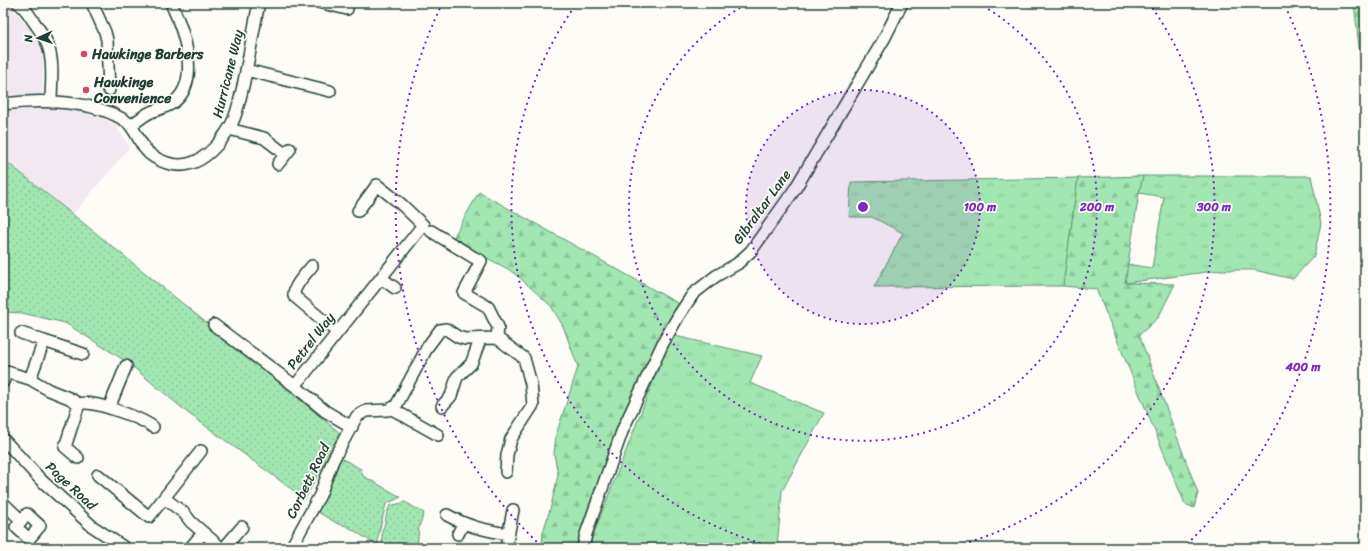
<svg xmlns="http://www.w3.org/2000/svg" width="1368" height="551" viewBox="0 0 1368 551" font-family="Sriracha,sans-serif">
  <defs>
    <pattern id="grass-tufts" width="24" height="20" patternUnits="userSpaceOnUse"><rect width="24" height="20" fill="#a2e6b2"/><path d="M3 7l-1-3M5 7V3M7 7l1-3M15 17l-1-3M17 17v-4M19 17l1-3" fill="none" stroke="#8bc69a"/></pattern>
    <pattern id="forest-firs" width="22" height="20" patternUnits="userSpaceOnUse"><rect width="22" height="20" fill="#a2e6b2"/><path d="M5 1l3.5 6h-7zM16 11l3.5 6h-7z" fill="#8bc69a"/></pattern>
    <pattern id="park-dots" width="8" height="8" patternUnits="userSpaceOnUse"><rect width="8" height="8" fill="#a2e6b2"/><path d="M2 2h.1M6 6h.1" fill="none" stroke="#8bc69a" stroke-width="1.8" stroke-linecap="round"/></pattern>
  </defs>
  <rect width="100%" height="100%" fill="#fdfcf7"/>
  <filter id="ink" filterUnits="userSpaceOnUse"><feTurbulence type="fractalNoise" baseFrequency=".025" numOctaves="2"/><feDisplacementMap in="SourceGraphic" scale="8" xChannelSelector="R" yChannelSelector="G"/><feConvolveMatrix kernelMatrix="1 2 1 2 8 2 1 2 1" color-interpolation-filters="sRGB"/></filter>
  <g filter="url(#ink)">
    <path fill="#f1e8f2" d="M 3,7 L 12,7 L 44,47 L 42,95 L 3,96 Z
      M 39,106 L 78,110 L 115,124 L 130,147 L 73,214 L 3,159 L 3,111 Z"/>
    <path fill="url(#grass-tufts)" stroke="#609273" d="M 1143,176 L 1311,176 L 1321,223 L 1314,256 L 1293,279 L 1254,270 L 1221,270 L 1125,283 L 1127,264 L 1152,268 L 1164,197 L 1139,193 Z
      M 1078,178 L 1063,286 L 874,287 L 903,233 L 872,217 L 849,217 L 851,182 Z
      M 671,335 L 762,356 L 750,383 L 824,413 L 782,491 L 777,548 L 590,548 L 592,538 Z"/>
    <path fill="url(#forest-firs)" stroke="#609273" d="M 1354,3 L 1365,3 L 1365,63 L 1361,65 Z
      M 1143,176 L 1139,193 L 1125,283 L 1175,284 L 1158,318 L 1139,335 L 1198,493 L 1194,508 L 1185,504 L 1096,289 L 1063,286 L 1078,178 Z
      M 479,192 L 681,305 L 620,423 L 583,523 L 576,548 L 542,548 L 543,532 L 551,506 L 558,475 L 554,454 L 556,435 L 578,367 L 563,326 L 551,306 L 520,278 L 508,269 L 452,240 Z"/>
    <path fill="url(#park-dots)" stroke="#609273" d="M 3,159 C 117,249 229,341 340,433 L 305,499 L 188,413 L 127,362 L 65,323 L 22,313 L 3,312 Z
      M 341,458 L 361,469 L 363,476 L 401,497 L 386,504 L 378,536 L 378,546 L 347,526 L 338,524 L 318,512 Z
      M 405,502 L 424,513 L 419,527 L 417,548 L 382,548 L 384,545 L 382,542 L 382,530 C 386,525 385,513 390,506 Z"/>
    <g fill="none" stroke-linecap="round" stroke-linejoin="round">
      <g stroke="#1f3d34" stroke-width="14">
        <path id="minor" d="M 18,3 C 25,7 29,15 34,22 C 40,31 47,39 49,49 C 54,66 51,85 51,102
          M 92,3 L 105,32 L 107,40 L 109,90
          M 322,3 L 347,9
          M 246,70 L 330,91
          M 3,104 C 39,99 96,100 127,122 C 138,131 140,149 154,157 C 182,174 204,162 222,139 C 226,133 230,128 233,121 C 238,110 240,98 243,86 C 249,59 253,31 259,3
          M 131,126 C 137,121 144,115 151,112 C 159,109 167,107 174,102 C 202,80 183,29 171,3
          M 229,129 L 264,138 L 285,154
          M 278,164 L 290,149
          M 431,231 L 473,257 L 481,261 L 464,293 L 488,307 L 498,327 L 497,338
          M 312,266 C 305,275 293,286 294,296 L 337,332
          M 381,278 L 395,288
          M 214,325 L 295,386
          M 21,333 L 44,341 L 30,379
          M 44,341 L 83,354
          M 3,382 L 7,372 L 30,379 L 49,390 L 69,398 L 79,404 C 92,399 141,418 153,427
          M 442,406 L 451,396 L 457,377 L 471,364 L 473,359 L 480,340
          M 109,408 L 126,366
          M 392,409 L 438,435
          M 352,427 L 325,411 L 295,386 L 423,225 L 401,204 L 377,185 L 358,211
          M 3,439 L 41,480 L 92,526 L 125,548
          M 78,458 L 65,447 L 79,404
          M 98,475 L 149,517 L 164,498 L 184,513 L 191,522 L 221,548
          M 164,498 L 201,451
          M 3,503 L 21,520
          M 27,514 L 40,526 L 29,539 L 16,527 Z
          M 447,515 C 469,527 484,530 508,534
          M 458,534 L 463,524
          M 190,548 L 203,533
          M 224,548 L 242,527
          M 291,548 L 320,495 L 333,460 L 357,416 L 366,411 L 388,410 L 396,406 L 428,346 L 440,330 L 446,329 L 458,337 L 465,339 L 497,338 L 524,358 L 531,384 L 533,405 L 511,439 L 507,455 L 506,472
          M 506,548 L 513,510
          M 583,548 L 586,534 L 623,429 L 663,343 L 679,315 L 693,294 L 716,276 L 737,264 L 751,251 L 795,189 L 884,39 L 902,3"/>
      </g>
      <use href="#minor" stroke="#fdfcf7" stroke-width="11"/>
    </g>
  </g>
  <circle cx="863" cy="207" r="117" fill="#7b2cbf" fill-opacity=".12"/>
  <g fill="none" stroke="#7b2cbf" stroke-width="2" stroke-dasharray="2 4">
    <circle cx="863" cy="207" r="117"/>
    <path d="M978 3A234 234 0 1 1 748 3"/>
    <path d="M778 548A351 351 0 0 1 577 3M1149 3A351 351 0 0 1 948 548"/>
    <path d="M541 546A468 468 0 0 1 441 6M1285 6A468 468 0 0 1 1185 546"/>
  </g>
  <g fill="#d1495b" stroke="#fdfcf7" stroke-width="1.5">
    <circle cx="84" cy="54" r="4"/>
    <circle cx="86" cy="90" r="4"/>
  </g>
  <g text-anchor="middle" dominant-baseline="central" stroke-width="3.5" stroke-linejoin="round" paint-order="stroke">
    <g font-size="14" font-weight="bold" fill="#1f3d34" stroke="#fdfcf7" text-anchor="start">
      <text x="92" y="54">Hawkinge Barbers</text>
      <text x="94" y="82">Hawkinge<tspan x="94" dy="16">Convenience</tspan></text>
    </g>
    <g font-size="14" fill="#1f3d34" stroke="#fdfcf7">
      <text transform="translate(228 74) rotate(-76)">Hurricane Way</text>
      <text transform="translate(762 207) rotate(-54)">Gibraltar Lane</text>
      <text transform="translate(311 341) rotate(-52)">Petrel Way</text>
      <text transform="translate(308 481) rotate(-64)">Corbett Road</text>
      <text transform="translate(71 486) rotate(43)">Page Road</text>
    </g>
  </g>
  <circle cx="863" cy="207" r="6" fill="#7b2cbf" stroke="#fdfcf7" stroke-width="2"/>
  <g font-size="12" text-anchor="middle" font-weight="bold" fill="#7b2cbf" stroke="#fdfcf7" stroke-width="3.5" stroke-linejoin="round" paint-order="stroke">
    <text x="980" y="211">100 m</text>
    <text x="1097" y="211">200 m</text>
    <text x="1214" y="211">300 m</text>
    <text x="1303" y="371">400 m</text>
  </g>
  <rect width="1368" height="551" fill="none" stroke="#fdfcf7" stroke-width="16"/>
  <rect x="8" y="8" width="1352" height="535" fill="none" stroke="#1f3d34" stroke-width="1.5" filter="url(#ink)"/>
  <g transform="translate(38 38) rotate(267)" stroke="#fdfcf7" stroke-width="3" paint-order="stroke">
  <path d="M0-3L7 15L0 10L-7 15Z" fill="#1f3d34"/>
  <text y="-6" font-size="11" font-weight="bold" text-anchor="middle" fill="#1f3d34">N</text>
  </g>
</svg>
